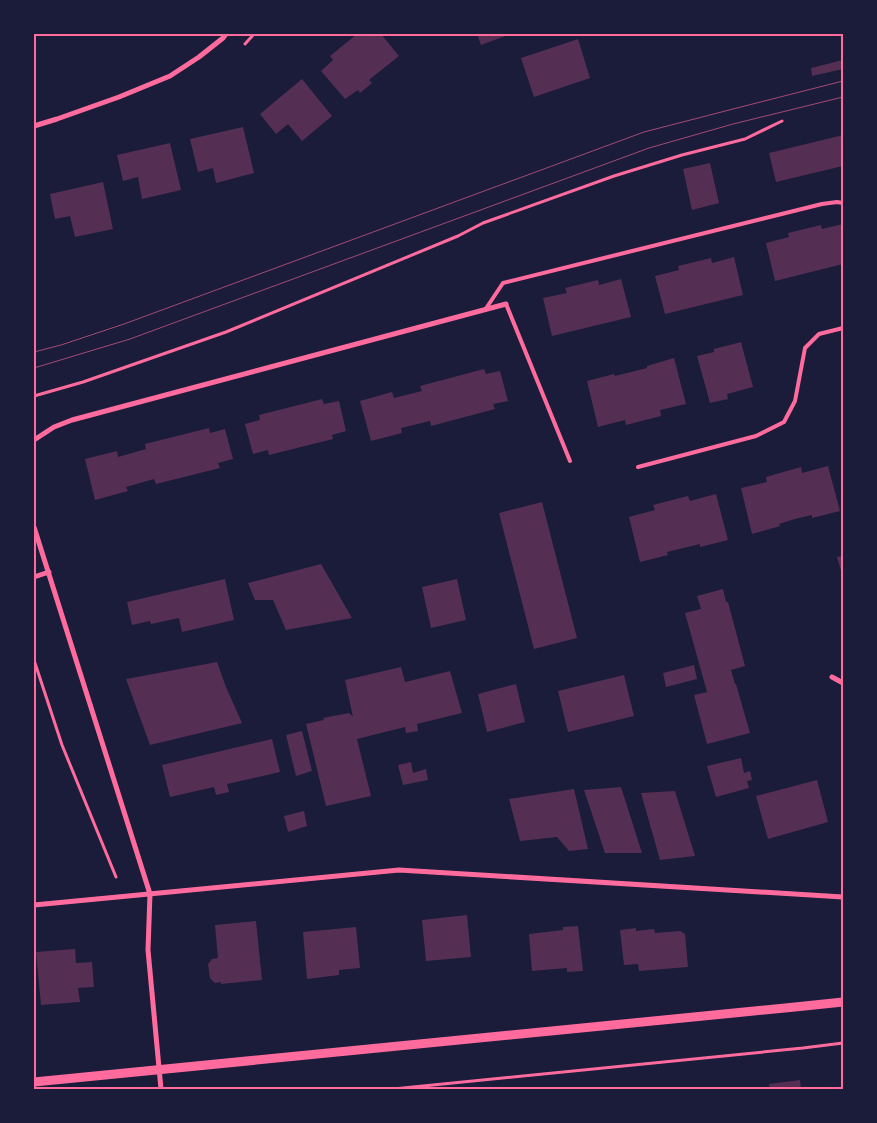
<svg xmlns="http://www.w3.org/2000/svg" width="877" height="1123" viewBox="0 0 877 1123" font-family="Roboto,sans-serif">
  <rect width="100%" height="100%" fill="#1b1b3a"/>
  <path fill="#542f53" d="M 357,34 L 381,34 L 399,56 L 369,80 L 372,83 L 360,93 L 358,90 L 345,99 L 321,71 L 333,60 L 330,56 Z
    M 477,34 L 511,34 L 481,45 Z
    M 578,39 L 590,78 L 534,97 L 521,58 Z
    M 843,60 L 843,69 L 812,76 L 811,68 Z
    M 302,79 L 332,116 L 302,141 L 288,124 L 276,134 L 260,114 Z
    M 243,127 L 254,173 L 216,183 L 213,168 L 198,172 L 190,139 Z
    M 843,135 L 843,166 L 776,182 L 769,153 Z
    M 170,143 L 181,190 L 142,199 L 138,177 L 123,181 L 117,155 Z
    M 710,163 L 719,203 L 692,210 L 683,169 Z
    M 103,182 L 113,229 L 75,237 L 70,216 L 55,219 L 50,194 Z
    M 843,224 L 843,264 L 775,281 L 766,243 L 789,237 L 788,233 L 821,225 L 822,229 Z
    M 734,257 L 743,295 L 665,314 L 655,276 L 679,270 L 678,266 L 711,258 L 712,263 Z
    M 621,279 L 631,317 L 552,336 L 543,298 L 567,293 L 565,288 L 598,280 L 599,285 Z
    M 741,342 L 753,387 L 727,394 L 728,399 L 710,403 L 697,356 L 714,352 L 714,349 Z
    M 674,358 L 686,404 L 660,410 L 661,416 L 626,425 L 625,420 L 598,427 L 587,381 L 614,374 L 615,376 L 647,368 L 647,366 Z
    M 484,369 L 486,374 L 500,371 L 508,401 L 493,404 L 495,409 L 431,426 L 430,421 L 401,428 L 402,433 L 371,441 L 360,401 L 392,392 L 394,398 L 422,391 L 420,386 Z
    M 322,399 L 324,404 L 339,401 L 346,431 L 332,435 L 333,439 L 269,455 L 268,450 L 253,454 L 245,424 L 260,420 L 259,415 Z
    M 209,428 L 210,433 L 225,429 L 233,459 L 218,463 L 220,468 L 156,484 L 154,479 L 126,487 L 128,491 L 95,500 L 85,459 L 117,451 L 118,457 L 146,449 L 145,444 Z
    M 828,466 L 840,511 L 812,518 L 812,515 L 795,519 L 779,524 L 780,526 L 752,534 L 741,488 L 767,482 L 766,477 L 801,467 L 802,473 Z
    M 716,494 L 728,540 L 700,547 L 700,544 L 667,552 L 668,555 L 640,562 L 629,517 L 655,510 L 653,505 L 688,496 L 690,501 Z
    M 542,502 L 577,638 L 534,649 L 499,513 Z
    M 843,556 L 843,577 L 837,557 Z
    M 321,564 L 352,618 L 286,630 L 273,600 L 255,600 L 248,583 Z
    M 225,579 L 234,620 L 182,632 L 179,618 L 151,624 L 150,621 L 132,625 L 127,602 Z
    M 457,579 L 466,620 L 431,628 L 422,587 Z
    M 723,589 L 726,602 L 728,602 L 745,666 L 731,670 L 735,684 L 736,684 L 750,733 L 707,744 L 694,695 L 707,692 L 685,613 L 701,609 L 697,596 Z
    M 217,662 L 226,687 L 242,723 L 150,745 L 126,679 Z
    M 694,665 L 697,679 L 666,687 L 663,673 Z
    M 401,667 L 405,682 L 450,671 L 462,713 L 417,724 L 418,731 L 406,733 L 405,727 L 357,739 L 371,796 L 326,806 L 306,724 L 324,720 L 323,718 L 349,713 L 353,717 L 345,680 Z
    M 624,675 L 634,716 L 568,732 L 558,691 Z
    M 516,684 L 525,722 L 487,732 L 478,694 Z
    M 302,731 L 312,771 L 296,776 L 286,735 Z
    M 272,739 L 280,772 L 227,784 L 229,792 L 216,795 L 214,787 L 170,797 L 162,765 Z
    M 741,758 L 744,773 L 750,771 L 752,780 L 747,781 L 749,788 L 716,797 L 707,766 Z
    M 411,762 L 413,773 L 426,769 L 428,780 L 403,785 L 398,765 Z
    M 817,780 L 828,822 L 768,839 L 756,796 Z
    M 621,787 L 642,853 L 605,853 L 584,790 Z
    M 574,789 L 588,849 L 569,851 L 557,837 L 520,841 L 509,799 Z
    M 675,791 L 695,856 L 660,860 L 641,793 Z
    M 304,811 L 307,826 L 288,832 L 284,816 Z
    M 467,915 L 471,957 L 426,961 L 422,920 Z
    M 256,921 L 262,980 L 221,984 L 221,982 L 215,983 L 210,978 L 208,964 L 212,959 L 218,958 L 215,925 Z
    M 578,926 L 583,971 L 567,972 L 567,968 L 532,971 L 529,934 L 563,930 L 563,927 Z
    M 356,927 L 360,968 L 339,970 L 339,975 L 307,979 L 303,932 Z
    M 636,928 L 636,931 L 654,929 L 655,933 L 680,931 L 685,934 L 688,967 L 639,971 L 638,964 L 624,965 L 620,930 Z
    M 75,949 L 76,963 L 92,962 L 94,987 L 78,988 L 80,1002 L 41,1005 L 36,952 Z
    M 800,1080 L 801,1089 L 770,1089 L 769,1084 Z"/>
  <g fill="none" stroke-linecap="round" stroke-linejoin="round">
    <path stroke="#ff6b9d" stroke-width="3" d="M 245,44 L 254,34
      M 34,396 L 83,382 L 226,332 L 458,236 L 483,223 L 614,176 L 682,155 L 745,139 L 782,121
      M 34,660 L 62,745 L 116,877
      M 393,1089 L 803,1048 L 843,1043"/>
    <path stroke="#ff6b9d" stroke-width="4" d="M 506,304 L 570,461
      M 485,310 L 503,283 L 822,204 L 837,202 L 843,203
      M 638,467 L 756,436 L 784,422 L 795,401 L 805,348 L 819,334 L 843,328"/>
    <path stroke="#ff6b9d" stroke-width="5" d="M 34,126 L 57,119 L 119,97 L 170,76 L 199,57 L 223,38 L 226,34
      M 34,440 L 54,427 L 72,420 L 506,304
      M 34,527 L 150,894 L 148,950 L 161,1089
      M 34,577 L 49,572
      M 832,677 L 843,683
      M 34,905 L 399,870 L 843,897"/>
    <path stroke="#ff6b9d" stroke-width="9" d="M 34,1082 L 795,1007 L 843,1002"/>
    <path stroke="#a44b75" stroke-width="1" d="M 34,352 L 61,345 L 124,324 L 644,132 L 733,109 L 843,81
      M 34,368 L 130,339 L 649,148 L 733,124 L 843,97"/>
  </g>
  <rect width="877" height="1123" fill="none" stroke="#1b1b3a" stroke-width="70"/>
  <rect x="35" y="35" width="807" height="1053" fill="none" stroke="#ff6b9d" stroke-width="2"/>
</svg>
